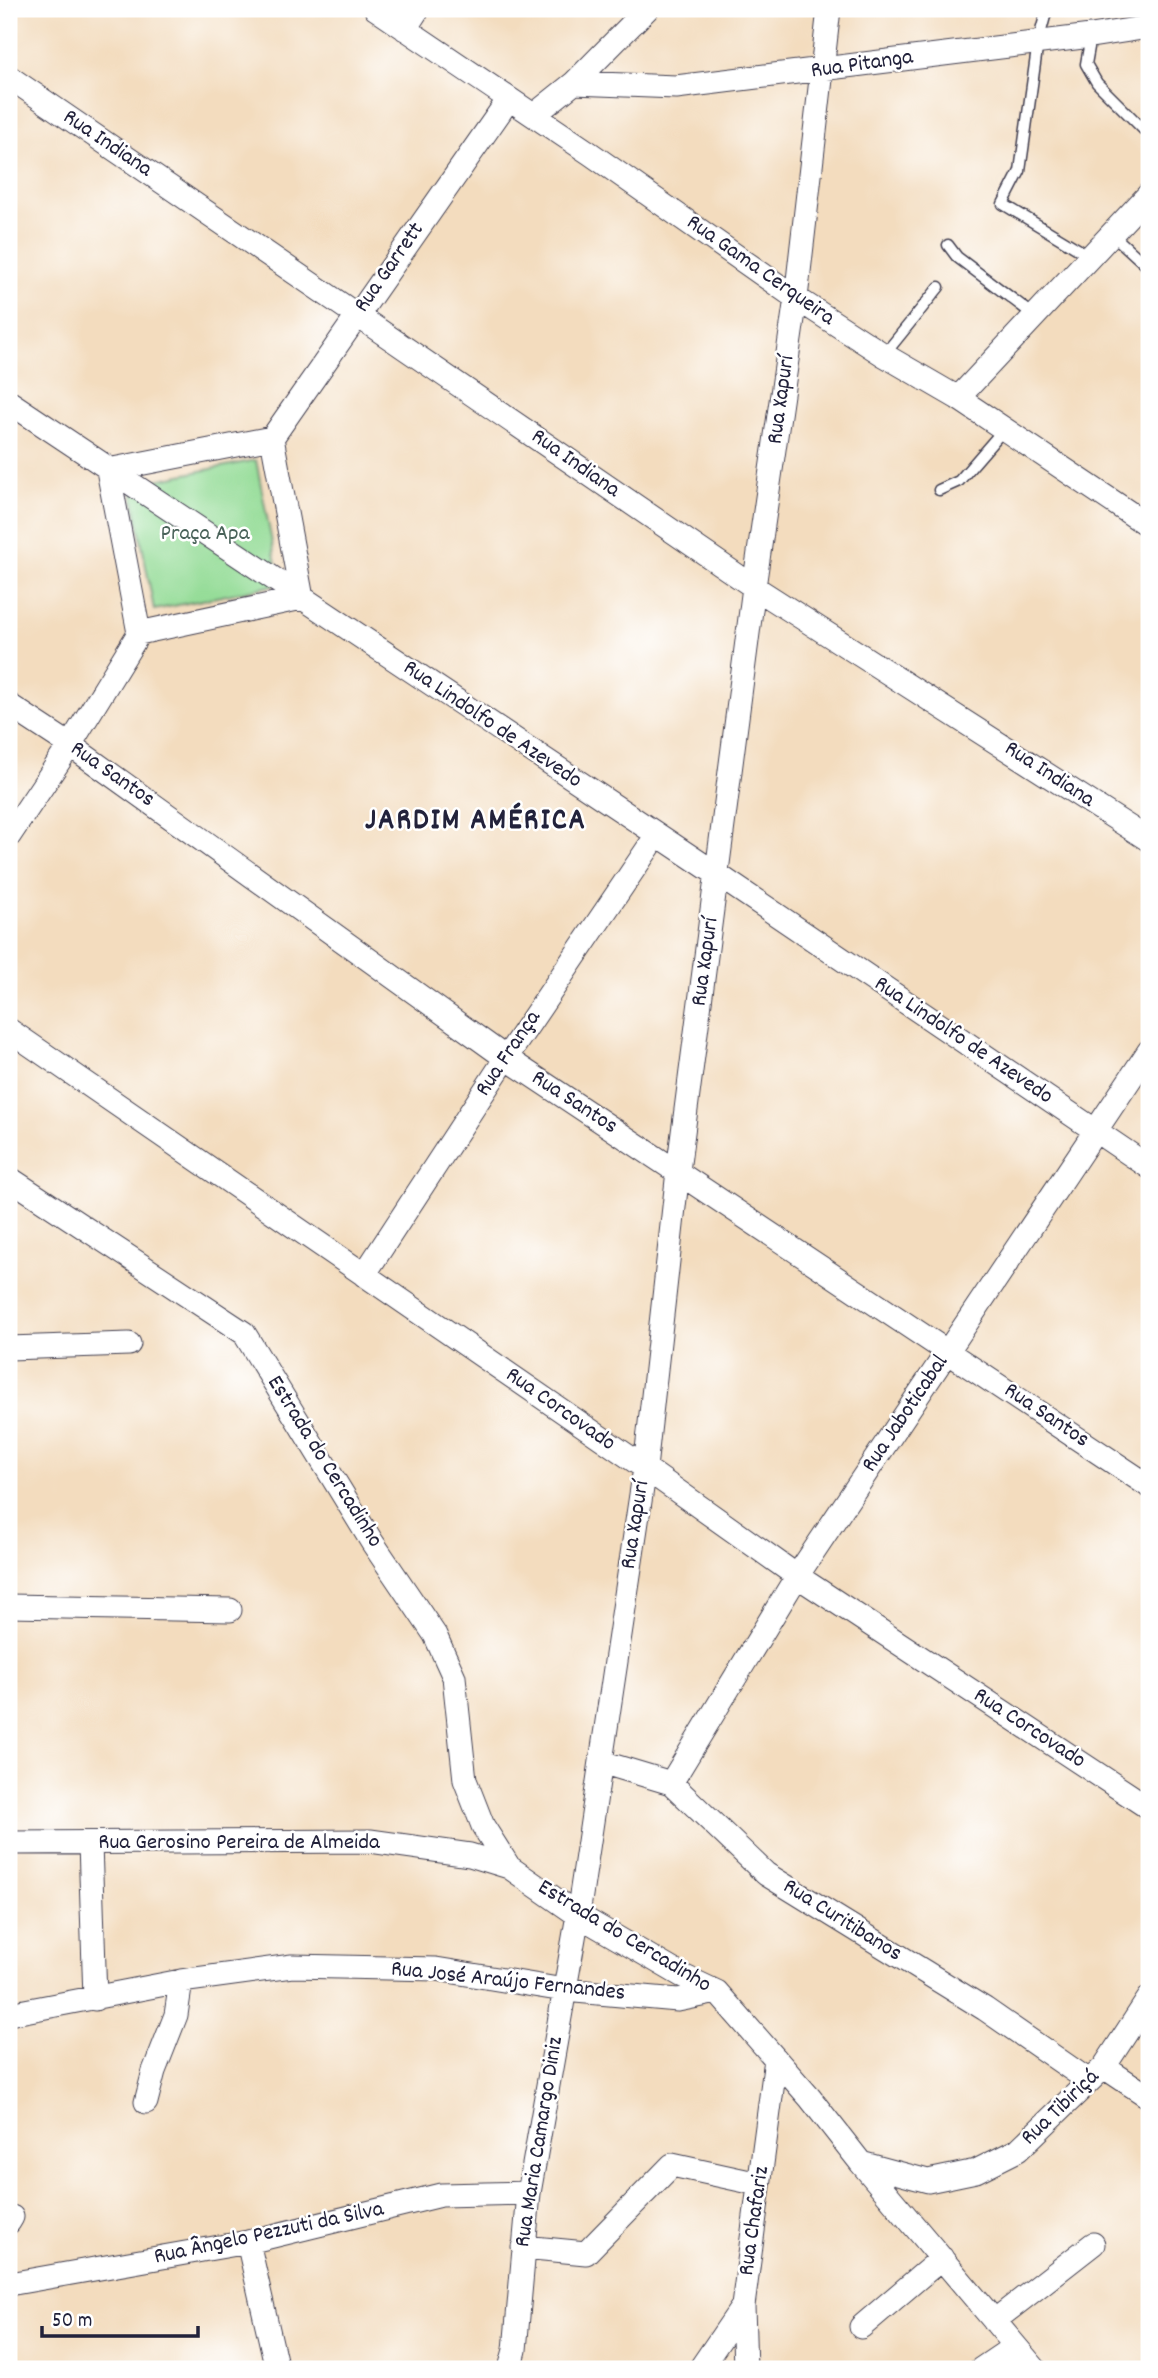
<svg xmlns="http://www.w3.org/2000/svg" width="1158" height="2378" viewBox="0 0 1158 2378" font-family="Dekko,sans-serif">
  <rect width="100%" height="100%" fill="#fff"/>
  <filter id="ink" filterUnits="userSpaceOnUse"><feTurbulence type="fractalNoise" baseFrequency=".0143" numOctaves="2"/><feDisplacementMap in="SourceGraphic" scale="14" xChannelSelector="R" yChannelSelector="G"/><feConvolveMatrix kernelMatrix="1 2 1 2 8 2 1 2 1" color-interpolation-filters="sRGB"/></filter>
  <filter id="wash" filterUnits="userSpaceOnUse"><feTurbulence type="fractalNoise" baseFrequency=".00686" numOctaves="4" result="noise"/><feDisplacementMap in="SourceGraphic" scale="28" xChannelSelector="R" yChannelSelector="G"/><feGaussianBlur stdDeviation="1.57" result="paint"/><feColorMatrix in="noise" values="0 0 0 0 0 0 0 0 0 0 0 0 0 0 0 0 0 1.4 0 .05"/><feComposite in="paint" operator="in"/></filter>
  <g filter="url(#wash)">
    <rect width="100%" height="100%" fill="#f3dcbe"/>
    <path fill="#93db95" stroke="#5a7e68" stroke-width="2" d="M 256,460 L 280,584 L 154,610 L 131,485 Z"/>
  </g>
  <g filter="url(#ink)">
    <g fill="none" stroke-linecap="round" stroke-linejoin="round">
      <g stroke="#413e4f" stroke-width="13">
        <path id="service" d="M 1047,9 L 1038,42 L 1020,171 L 1003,204 L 1091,257
          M 1091,36 L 1086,64 L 1097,83 L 1149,135
          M 1112,234 L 1149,268
          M 948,245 L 957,257 L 1035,316
          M 884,355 L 939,287
          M 939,490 L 959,481 L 1004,429"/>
      </g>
      <g stroke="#413e4f" stroke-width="25">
        <path id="minor" d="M 376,9 L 591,154 L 796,298 L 884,355 L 958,398 L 1149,526
          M 405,29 L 418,9
          M 9,77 L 754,587 L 1149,840
          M 574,83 L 676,87 L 1091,36 L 1149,27
          M 534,115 L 574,83 L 647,9
          M 958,398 L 1149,194
          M 9,402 L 718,875 L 1149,1167
          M 272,438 L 302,598 L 139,633 L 108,470 Z
          M 272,438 L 509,99
          M 9,705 L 70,745 L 506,1058 L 1149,1486
          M 9,836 L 70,745 L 139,633
          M 9,1030 L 645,1468 L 797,1576 L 1149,1808
          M 9,1178 L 244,1333 L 372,1542 L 435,1635 L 454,1677 L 465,1780 L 483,1826 L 509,1867 L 578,1915 L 681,1975 L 717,1992 L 810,2098 L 861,2163 L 1035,2369
          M 364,1275 L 506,1058 L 657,835
          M 9,1348 L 129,1344
          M 9,1606 L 230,1610
          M 601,1762 L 671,1783 L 766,1874 L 985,2009 L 1089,2081
          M 671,1783 L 797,1576 L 1149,1051
          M 9,1843 L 370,1841 L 470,1855 L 509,1867
          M 90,1843 L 95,1999
          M 9,2014 L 181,1981 L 292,1966 L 436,1969 L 564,1990 L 678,2000 L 717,1992
          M 1104,2067 L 1149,2097
          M 146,2102 L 154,2071 L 176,2015 L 181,1981
          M 861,2163 L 928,2181 L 976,2171 L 1018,2150 L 1104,2067 L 1149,1998
          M 9,2222 L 12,2217
          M 248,2242 L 277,2369
          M 523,2247 L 586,2253 L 672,2165 L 759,2184
          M 9,2284 L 248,2242 L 441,2195 L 529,2193
          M 743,2306 L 745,2369
          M 994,2321 L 1093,2244
          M 861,2327 L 942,2258
          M 510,2369 L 515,2350 L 529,2193 L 578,1915 L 645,1468 L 678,1171 L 754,587 L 796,298 L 829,9
          M 700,2369 L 743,2306 L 776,2059
          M 981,2369 L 1015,2346"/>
      </g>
      <use href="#service" stroke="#fff" stroke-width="10"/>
      <use href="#minor" stroke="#fff" stroke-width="23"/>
    </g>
  </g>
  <g text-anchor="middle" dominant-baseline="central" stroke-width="5" stroke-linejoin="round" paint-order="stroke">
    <g font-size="23" fill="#22223b" stroke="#fff">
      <text transform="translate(862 65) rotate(-8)">Rua Pitanga</text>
      <text transform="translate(107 144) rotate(34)">Rua Indiana</text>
      <text transform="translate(390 268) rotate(-55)">Rua Garrett</text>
      <text transform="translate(760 271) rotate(35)">Rua Gama Cerqueira</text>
      <text transform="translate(782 400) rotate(-82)">Rua Xapurí</text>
      <text transform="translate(575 464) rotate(35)">Rua Indiana</text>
      <text transform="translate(492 725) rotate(34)">Rua Lindolfo de Azevedo</text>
      <text transform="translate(112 775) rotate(35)">Rua Santos</text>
      <text transform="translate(1049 775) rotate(33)">Rua Indiana</text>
      <text transform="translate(706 962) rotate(-82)">Rua Xapurí</text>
      <text transform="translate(963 1041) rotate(34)">Rua Lindolfo de Azevedo</text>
      <text transform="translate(509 1054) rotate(-56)">Rua França</text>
      <text transform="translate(574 1103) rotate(33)">Rua Santos</text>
      <text transform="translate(560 1410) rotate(35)">Rua Corcovado</text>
      <text transform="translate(906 1414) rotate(-56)">Rua Jaboticabal</text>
      <text transform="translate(1046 1416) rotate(34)">Rua Santos</text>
      <text transform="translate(324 1462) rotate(58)">Estrada do Cercadinho</text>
      <text transform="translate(636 1525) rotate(-81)">Rua Xapurí</text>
      <text transform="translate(1029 1729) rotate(33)">Rua Corcovado</text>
      <text x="239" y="1843">Rua Gerosino Pereira de Almeida</text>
      <text transform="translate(842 1921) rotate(32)">Rua Curitibanos</text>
      <text transform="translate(624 1937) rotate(31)">Estrada do Cercadinho</text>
      <text transform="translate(508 1982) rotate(6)">Rua José Araújo Fernandes</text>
      <text transform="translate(1061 2108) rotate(-44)">Rua Tibiriçá</text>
      <text transform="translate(540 2142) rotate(-81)">Rua Maria Camargo Diniz</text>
      <text transform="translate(755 2221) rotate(-82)">Rua Chafariz</text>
      <text transform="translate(269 2234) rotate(-12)">Rua Ângelo Pezzuti da Silva</text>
    </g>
    <g font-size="23" fill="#4a635a" stroke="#fff">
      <text x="205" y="534">Praça Apa</text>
    </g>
    <g font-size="30" font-weight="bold" letter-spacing="2" fill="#22223b" stroke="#fff">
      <text x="476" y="822">JARDIM AMÉRICA</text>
    </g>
  </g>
  <rect width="1158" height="2378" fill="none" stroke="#fff" stroke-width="35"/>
  <path d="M42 2326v10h156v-10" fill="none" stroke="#22223b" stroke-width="3.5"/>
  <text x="52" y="2326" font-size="21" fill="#22223b" stroke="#ffffff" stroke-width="5" paint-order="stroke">50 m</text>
</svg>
